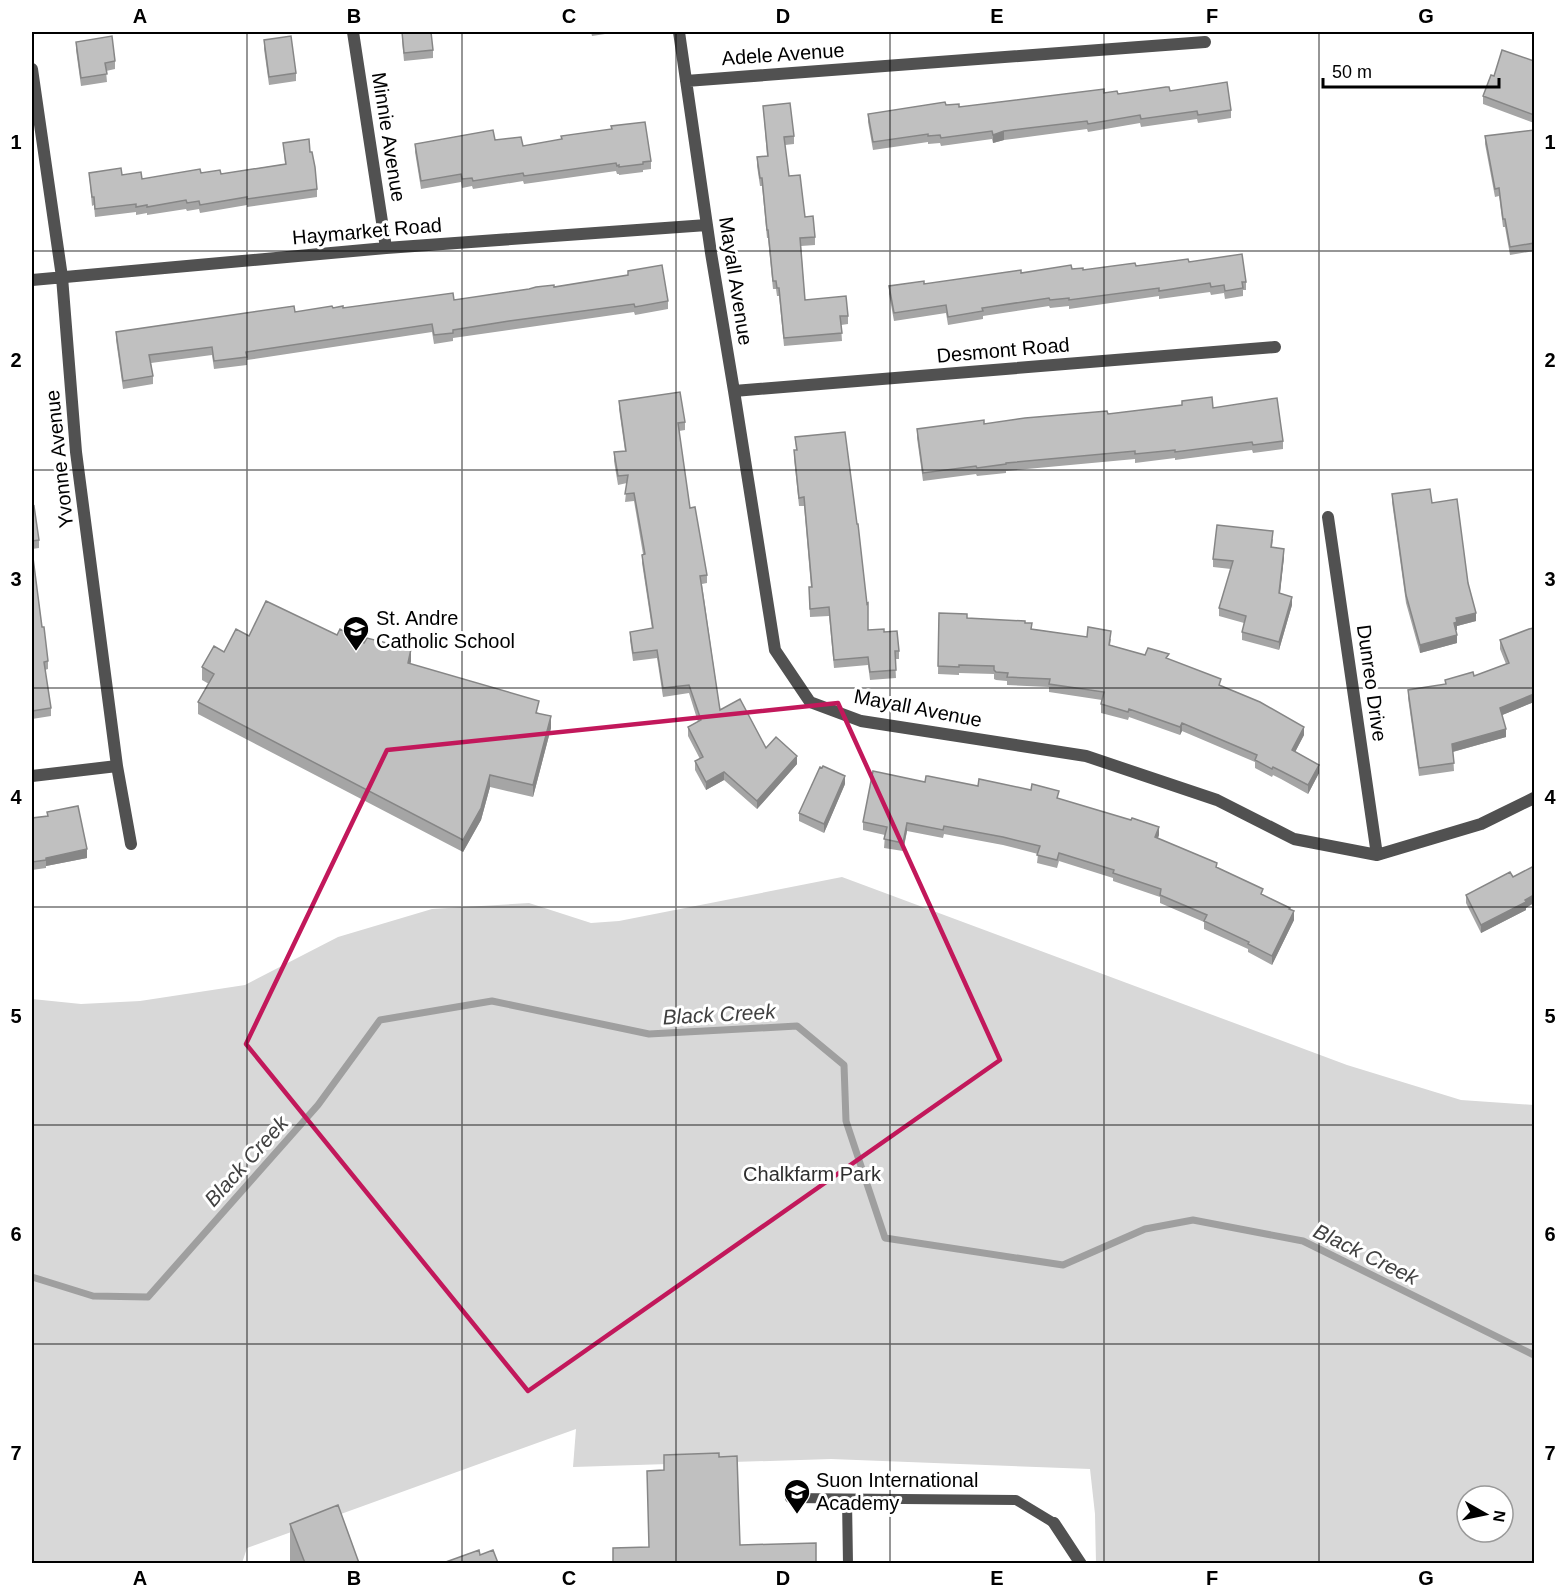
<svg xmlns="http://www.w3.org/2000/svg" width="1566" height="1595" viewBox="0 0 1566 1595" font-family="Arial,sans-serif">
  <rect width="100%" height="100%" fill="#fff"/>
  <path fill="#d8d8d8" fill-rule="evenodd" d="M 842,877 L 1347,1065 L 1461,1100 L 1534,1105 L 1534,1563 L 1096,1563 L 1095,1514 L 1090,1469 L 831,1459 L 573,1467 L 576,1429 L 247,1548 L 242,1563 L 32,1563 L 32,999 L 81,1004 L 140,1001 L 245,985 L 338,937 L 432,909 L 529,903 L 591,923 L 619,921 ZM 1467,1496 L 1503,1496 L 1503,1532 L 1467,1532 Z"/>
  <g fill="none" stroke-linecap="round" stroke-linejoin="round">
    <path stroke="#9f9f9f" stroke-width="7" d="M 32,1277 L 93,1296 L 148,1297 L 318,1105 L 380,1020 L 492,1001 L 649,1034 L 797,1026 L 844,1065 L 846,1121 L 885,1238 L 1063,1265 L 1145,1229 L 1193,1220 L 1303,1241 L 1534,1355"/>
    <path stroke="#515151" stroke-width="10" d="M 790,1498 L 1016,1500 L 1054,1523
      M 847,1499 L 848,1564"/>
    <path stroke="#515151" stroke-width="12" d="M 353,32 L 386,248
      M 679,32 L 711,253 L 734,391 L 775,650 L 810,702 L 861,721 L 1086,756 L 1217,800 L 1294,839 L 1377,855 L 1481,824 L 1534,798
      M 32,69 L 62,277 L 76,452 L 117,766 L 131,844
      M 686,81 L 1205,42
      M 32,280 L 386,248 L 707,225
      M 734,391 L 1275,347
      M 1328,517 L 1377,855
      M 32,776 L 117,766
      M 1054,1523 L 1081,1564"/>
  </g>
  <path fill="#a5a5a5" d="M 402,32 L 433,50 L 433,58 L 404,61 L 402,40 Z
    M 591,32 L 618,32 L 592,36 Z
    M 264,40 L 296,73 L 296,81 L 269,85 L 264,49 Z
    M 76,42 L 115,61 L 115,69 L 106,71 L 107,82 L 81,86 L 76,50 Z
    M 1534,61 L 1534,123 L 1483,104 L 1483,96 Z
    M 1170,91 L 1231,110 L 1231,118 L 1198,123 L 1197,119 L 1141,127 L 1140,123 L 1088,132 L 1087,129 L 1004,140 L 993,143 L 992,139 L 941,146 L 940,143 L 928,144 L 928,142 L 873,150 L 868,122 L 868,114 L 946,105 L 959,107 L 1104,93 L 1118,94 Z
    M 763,106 L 794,136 L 794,144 L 785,145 L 789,176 L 805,217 L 815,237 L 815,245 L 801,246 L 805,300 L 848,316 L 848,324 L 841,325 L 842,341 L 784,346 L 779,296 L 777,296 L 776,289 L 773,289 L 768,238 L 767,238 L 762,186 L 760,186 L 757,166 L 757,157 L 767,156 Z
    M 1534,130 L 1534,251 L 1510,255 L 1505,227 L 1503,227 L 1499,196 L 1495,197 L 1485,144 L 1485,136 Z
    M 495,140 L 523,146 L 651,161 L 651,169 L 643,170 L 643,172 L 619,175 L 619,174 L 617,174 L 616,171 L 524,184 L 523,181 L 473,189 L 472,186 L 462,188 L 461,182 L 421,189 L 415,152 L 415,144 Z
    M 283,143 L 310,152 L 317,189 L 317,197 L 247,207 L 247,205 L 200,213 L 199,209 L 187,211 L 186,209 L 147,215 L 147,213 L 136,215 L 136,212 L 95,217 L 94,205 L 92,206 L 89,173 L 142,179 L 201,173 L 221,174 L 285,164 Z
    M 1189,262 L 1246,282 L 1246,290 L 1243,290 L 1243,296 L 1225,299 L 1224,293 L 1211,295 L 1210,292 L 1159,299 L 1159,296 L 1069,309 L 1069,306 L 1050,308 L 1049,306 L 983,316 L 983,319 L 948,325 L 946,313 L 894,321 L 889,294 L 889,286 L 924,284 L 1021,273 L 1072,269 L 1083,270 Z
    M 628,271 L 668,301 L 668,309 L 635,315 L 634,312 L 509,330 L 453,338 L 453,341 L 434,344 L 432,332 L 247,360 L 247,365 L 214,369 L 212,355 L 151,363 L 153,376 L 153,384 L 123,389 L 116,340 L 116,332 L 333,308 L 454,300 L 529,289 L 554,287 L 628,275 Z
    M 619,401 L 685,422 L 685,430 L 679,431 L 690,508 L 707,575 L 707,583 L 702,584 L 720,710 L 766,748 L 797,764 L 757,809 L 724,780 L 706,790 L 695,770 L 695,761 L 700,759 L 688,736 L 688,727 L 698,722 L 689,693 L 663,697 L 657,658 L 633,661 L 630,640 L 630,632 L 652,629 L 642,563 L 642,555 L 643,554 L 634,501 L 625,502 L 627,483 L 618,485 L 614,461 L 614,452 L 625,451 L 619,409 Z
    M 1182,401 L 1213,408 L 1283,441 L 1283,449 L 1253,453 L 1252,450 L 1175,460 L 1175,458 L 1135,463 L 1135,459 L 1006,471 L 1006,473 L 977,476 L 976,474 L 923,481 L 917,438 L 917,429 L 1108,414 L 1182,405 Z
    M 795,437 L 868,630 L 884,632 L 899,651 L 899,659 L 895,659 L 896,678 L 870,680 L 868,665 L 834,668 L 829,616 L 810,617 L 809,587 L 811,587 L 804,506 L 799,506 L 794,458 L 794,450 L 796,450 Z
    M 1392,494 L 1432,503 L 1476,621 L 1457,626 L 1457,630 L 1455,630 L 1457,643 L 1420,653 L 1406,603 L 1392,502 Z
    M 32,507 L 39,540 L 39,548 L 32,549 Z
    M 1273,539 L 1272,547 L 1284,557 L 1280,594 L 1292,605 L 1279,650 L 1242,640 L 1242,632 L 1244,623 L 1219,616 L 1219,608 L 1231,569 L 1213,567 L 1213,559 Z
    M 32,550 L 42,627 L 48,661 L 48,669 L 45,670 L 51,708 L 51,716 L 32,719 Z
    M 939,613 L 967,618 L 1025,623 L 1032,629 L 1087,637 L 1111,639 L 1110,645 L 1145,655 L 1169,659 L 1221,686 L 1304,735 L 1295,752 L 1319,773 L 1308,794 L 1281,779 L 1273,775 L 1272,777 L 1255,768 L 1255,762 L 1182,731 L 1180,735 L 1129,717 L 1128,720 L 1101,713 L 1101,704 L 1102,700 L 1049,692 L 1049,687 L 1007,685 L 1007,681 L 996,680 L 994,679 L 994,674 L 959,673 L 959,675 L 938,674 Z
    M 1534,628 L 1534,702 L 1502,715 L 1506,737 L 1453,752 L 1454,771 L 1419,776 L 1408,698 L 1408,690 L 1445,685 L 1445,680 L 1474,676 L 1506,664 L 1500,649 L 1500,640 Z
    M 337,635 L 364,643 L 411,661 L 410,664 L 539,713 L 551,728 L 533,797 L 490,787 L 481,820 L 463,852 L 198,714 L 198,702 L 209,684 L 202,680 L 202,667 L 249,636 Z
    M 925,782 L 978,786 L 1059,799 L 1159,835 L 1158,838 L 1217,867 L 1263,895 L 1290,909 L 1294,920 L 1272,965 L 1248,952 L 1248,949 L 1204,929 L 1204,922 L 1160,903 L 1160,897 L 1113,881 L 1113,878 L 1059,861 L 1057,868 L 1037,863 L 1038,854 L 1003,845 L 944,834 L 943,838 L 907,831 L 903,851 L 884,848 L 885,835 L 863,830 L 863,822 Z
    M 845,784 L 824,833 L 799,821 L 799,813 Z
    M 47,812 L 87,858 L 46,866 L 46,868 L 32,870 L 32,818 L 47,816 Z
    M 1466,895 L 1526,908 L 1526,910 L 1481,933 L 1466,903 Z
    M 290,1524 L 359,1563 L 290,1563 Z"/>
  <path fill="#868686" d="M 1004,131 L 1004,140 L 993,143 L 993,135 Z
    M 1284,549 L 1284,557 L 1279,601 L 1279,593 Z
    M 1292,597 L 1292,605 L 1279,650 L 1279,642 Z
    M 1476,613 L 1476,621 L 1457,626 L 1457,630 L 1454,631 L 1454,623 L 1456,618 Z
    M 1457,635 L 1457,643 L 1420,653 L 1420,645 Z
    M 411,649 L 411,661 L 408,675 L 408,663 Z
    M 1534,694 L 1534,702 L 1500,716 L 1500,708 Z
    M 551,716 L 551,728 L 533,797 L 533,785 Z
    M 1182,723 L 1182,731 L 1180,735 L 1180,727 Z
    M 1304,727 L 1304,735 L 1292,758 L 1292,750 Z
    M 1506,729 L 1506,737 L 1452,752 L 1452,744 Z
    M 797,756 L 797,764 L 757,809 L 757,801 Z
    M 1319,765 L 1319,773 L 1308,794 L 1308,785 Z
    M 724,772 L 724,780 L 706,790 L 706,782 Z
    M 490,775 L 490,787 L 481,820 L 463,852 L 463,840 Z
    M 845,776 L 845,784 L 824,833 L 824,824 Z
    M 907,823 L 907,831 L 903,851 L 903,843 Z
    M 1159,827 L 1159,835 L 1155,845 L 1155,837 Z
    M 87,849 L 87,858 L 46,866 L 46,858 Z
    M 1534,895 L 1534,903 L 1526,908 L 1526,910 L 1481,933 L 1481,925 Z
    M 1294,911 L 1294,920 L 1272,965 L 1272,956 Z"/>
  <path fill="#c0c0c0" stroke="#868686" stroke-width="1.5" d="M 402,32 L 431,32 L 433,50 L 404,53 Z
    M 112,36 L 115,61 L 105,63 L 107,74 L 81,78 L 76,42 Z
    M 291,36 L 296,73 L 269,77 L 264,40 Z
    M 1502,50 L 1534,61 L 1534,115 L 1483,96 L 1491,75 L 1494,76 Z
    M 1227,82 L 1231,110 L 1198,115 L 1197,111 L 1141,119 L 1140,115 L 1088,124 L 1087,121 L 1004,131 L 993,135 L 992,131 L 941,138 L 940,135 L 928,136 L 928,134 L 873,142 L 868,114 L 945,102 L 946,105 L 959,104 L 959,107 L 1104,89 L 1104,93 L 1117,91 L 1118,94 L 1166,87 L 1169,87 L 1170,91 Z
    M 790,103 L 794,136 L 784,137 L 789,176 L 800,175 L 805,217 L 813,216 L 815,237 L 800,238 L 805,300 L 846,296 L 848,316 L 840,316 L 842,333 L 784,338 L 779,288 L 777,288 L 776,281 L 773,281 L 768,230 L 767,230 L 762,178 L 760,178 L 757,157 L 768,156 L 763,106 Z
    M 645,122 L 651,161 L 643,162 L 643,164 L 619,167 L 619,165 L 617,166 L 616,163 L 524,176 L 523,173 L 473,181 L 472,178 L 462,179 L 461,174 L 421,181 L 415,144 L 493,130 L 495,140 L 521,137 L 523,146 L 562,139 L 561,136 L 612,129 L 611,126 Z
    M 1534,130 L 1534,243 L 1510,247 L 1505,219 L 1503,219 L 1499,188 L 1495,189 L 1485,136 Z
    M 309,139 L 310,152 L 312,152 L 315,167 L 317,189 L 247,199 L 247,197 L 200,205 L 199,201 L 187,203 L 186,200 L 147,207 L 147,205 L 136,207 L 136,204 L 95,209 L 94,197 L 92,197 L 89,173 L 121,168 L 122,175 L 141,172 L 142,179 L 200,169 L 201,173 L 220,170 L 221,174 L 286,164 L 283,143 Z
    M 1242,254 L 1246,282 L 1242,282 L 1243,288 L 1225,291 L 1224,285 L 1211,287 L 1210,283 L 1159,291 L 1159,288 L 1069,300 L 1069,298 L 1050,300 L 1049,298 L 982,308 L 983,311 L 948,317 L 946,305 L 894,313 L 889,286 L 924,281 L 924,284 L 1021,270 L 1021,273 L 1071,265 L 1072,269 L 1083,268 L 1083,270 L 1135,263 L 1136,266 L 1188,259 L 1189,262 Z
    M 662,265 L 668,301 L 635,307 L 634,304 L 509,321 L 453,330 L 453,333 L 434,335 L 432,324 L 246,352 L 247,357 L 214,361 L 212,347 L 149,355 L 153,376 L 123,381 L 116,332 L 294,306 L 295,312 L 332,306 L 333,308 L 343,306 L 343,308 L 453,293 L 454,300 L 529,289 L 536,287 L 554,285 L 554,287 L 628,275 L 628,271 Z
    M 680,392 L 685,422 L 678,423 L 690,508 L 695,507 L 707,575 L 700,576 L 720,710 L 740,699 L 766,748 L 776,737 L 797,756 L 757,801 L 724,772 L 706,782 L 695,761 L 703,757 L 688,727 L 701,720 L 689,685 L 663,688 L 657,650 L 633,653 L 630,632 L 653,628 L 642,555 L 645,554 L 634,493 L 625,494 L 628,475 L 618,476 L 614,452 L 626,451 L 619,401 Z
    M 1212,397 L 1213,408 L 1277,398 L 1283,441 L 1253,445 L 1252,442 L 1175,452 L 1175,450 L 1135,454 L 1135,451 L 1006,463 L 1006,464 L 977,468 L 976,466 L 923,473 L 917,429 L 984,420 L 984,424 L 1025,418 L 1107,411 L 1108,414 L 1182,405 L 1182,401 Z
    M 845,432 L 857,524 L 858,524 L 867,604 L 868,603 L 868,630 L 884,629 L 884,632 L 897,631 L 899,651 L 895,651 L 896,670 L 870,672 L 868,657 L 834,660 L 829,607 L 810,609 L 809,587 L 812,587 L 804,497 L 799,498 L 794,450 L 797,450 L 795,437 Z
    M 1430,489 L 1432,503 L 1457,499 L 1468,583 L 1476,613 L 1456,618 L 1457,622 L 1454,623 L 1457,635 L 1420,645 L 1406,595 L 1392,494 Z
    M 34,506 L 39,540 L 32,541 L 32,507 Z
    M 1217,525 L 1273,531 L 1271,547 L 1284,549 L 1279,593 L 1292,597 L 1279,642 L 1242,632 L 1246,616 L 1219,608 L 1233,561 L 1213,559 Z
    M 32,550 L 42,627 L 44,627 L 48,661 L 44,662 L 51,708 L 32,711 Z
    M 266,601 L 337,635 L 340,629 L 364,643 L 367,638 L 411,649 L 408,663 L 539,701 L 536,713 L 551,716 L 533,785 L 490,775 L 481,808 L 463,840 L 198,702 L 214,674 L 202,667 L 214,646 L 224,652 L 236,629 L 249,636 Z
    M 939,613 L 967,614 L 967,618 L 1025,621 L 1025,623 L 1032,623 L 1031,629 L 1087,637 L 1088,627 L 1111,631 L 1109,645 L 1145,655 L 1148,648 L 1169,654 L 1166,658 L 1221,679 L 1219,685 L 1260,702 L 1304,727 L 1292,750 L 1319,765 L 1308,785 L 1281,771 L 1273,767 L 1272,769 L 1255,760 L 1257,755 L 1182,723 L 1180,727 L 1129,709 L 1128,712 L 1101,704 L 1104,692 L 1049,684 L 1050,679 L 1007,677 L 1008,673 L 996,672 L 994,670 L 994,666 L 959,665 L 959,667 L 938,666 Z
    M 1534,628 L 1534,694 L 1500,708 L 1506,729 L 1452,744 L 1454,763 L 1419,768 L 1408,690 L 1446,684 L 1445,680 L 1473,672 L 1474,676 L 1509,663 L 1500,640 L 1529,629 Z
    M 823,766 L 845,776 L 824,824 L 799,813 L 820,767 L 822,768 Z
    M 873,771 L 925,782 L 926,776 L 928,776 L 978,786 L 979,779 L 1031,790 L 1032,784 L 1059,791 L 1057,798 L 1131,820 L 1132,818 L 1159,827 L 1155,837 L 1217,863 L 1216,867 L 1263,889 L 1261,894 L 1290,908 L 1289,909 L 1294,911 L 1272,956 L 1248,944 L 1249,942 L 1204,921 L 1207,915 L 1160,895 L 1161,889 L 1113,873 L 1114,870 L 1059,853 L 1057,860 L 1037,855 L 1040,846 L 1003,837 L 944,826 L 943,830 L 907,823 L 903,843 L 884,839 L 887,827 L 863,822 Z
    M 78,806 L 87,849 L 46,858 L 46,860 L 32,862 L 32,818 L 48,816 L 47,812 Z
    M 1534,866 L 1534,895 L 1525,900 L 1526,902 L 1481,925 L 1466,895 L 1510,872 L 1513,877 Z
    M 719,1453 L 719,1457 L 737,1456 L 740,1545 L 816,1543 L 816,1563 L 613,1563 L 613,1548 L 649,1547 L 647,1471 L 664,1470 L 664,1455 Z
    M 338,1505 L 359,1563 L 305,1563 L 290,1524 Z
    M 479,1550 L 480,1555 L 493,1550 L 498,1563 L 443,1563 Z"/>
  <path fill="none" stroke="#c2185b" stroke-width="4.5" stroke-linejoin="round" d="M 838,703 L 1000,1060 L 528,1391 L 246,1044 L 387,750 Z"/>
  <path fill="none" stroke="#000" stroke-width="1.5" stroke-opacity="0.55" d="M 247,32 L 247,1564M 462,32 L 462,1564M 676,32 L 676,1564M 890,32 L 890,1564M 1104,32 L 1104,1564M 1319,32 L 1319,1564M 32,251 L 1534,251M 32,470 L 1534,470M 32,688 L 1534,688M 32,907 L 1534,907M 32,1125 L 1534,1125M 32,1344 L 1534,1344"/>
  <defs>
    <g id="school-pin" transform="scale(1.35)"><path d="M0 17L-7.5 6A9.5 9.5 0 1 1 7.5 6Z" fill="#000" stroke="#fff"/><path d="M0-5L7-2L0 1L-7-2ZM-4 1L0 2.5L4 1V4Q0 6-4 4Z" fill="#fff"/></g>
  </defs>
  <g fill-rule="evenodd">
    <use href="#school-pin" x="356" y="629"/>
    <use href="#school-pin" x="797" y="1492"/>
  </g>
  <g text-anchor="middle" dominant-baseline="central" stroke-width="6" stroke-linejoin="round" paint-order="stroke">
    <g font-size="20" fill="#000" stroke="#fff">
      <text transform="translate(783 54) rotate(-4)">Adele Avenue</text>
      <text transform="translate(389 137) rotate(81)">Minnie Avenue</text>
      <text transform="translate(367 231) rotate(-5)">Haymarket Road</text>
      <text transform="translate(736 281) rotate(81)">Mayall Avenue</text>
      <text transform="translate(1003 350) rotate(-5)">Desmont Road</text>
      <text transform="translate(59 459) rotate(-96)">Yvonne Avenue</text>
      <text transform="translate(1372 683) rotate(82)">Dunreo Drive</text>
      <text transform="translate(918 708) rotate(11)">Mayall Avenue</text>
    </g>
    <g font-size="20" fill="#000" stroke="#fff" text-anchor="start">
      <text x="376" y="618">St. Andre<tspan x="376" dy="23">Catholic School</tspan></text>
      <text x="816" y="1480">Suon International<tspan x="816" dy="23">Academy</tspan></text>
    </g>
    <g font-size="20" fill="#2f2f2f" stroke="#fff">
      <text x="812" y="1174">Chalkfarm Park</text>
    </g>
    <g font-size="21" font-style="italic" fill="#404040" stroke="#fff">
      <text transform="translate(719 1014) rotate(-3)">Black Creek</text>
      <text transform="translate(246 1161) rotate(-48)">Black Creek</text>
      <text transform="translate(1366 1254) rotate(26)">Black Creek</text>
    </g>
  </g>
  <rect width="1566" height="1595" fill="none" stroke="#ffffff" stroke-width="66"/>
  <g transform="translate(1485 1514) rotate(99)"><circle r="28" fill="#ffffff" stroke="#999999" stroke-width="1.5"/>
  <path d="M0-4.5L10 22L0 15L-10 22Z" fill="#000000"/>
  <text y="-9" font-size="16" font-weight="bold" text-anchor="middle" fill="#000000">N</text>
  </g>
  <path d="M1323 78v9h176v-9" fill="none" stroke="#000000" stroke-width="3"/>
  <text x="1332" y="78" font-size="18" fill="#000000" stroke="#ffffff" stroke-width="4.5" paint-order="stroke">50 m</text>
  <rect x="33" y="33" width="1500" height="1529" fill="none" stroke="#000" stroke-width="2"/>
  <g font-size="20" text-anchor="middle" font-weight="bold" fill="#000">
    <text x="140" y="23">A</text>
    <text x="354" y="23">B</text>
    <text x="569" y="23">C</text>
    <text x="783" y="23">D</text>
    <text x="997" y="23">E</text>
    <text x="1212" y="23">F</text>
    <text x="1426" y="23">G</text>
    <text x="16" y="149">1</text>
    <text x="1550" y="149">1</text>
    <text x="16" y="367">2</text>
    <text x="1550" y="367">2</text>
    <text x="16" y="586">3</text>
    <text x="1550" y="586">3</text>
    <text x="16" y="804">4</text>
    <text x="1550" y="804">4</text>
    <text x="16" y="1023">5</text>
    <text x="1550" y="1023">5</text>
    <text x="16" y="1241">6</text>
    <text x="1550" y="1241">6</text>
    <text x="16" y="1460">7</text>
    <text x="1550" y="1460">7</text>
    <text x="140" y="1585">A</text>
    <text x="354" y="1585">B</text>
    <text x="569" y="1585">C</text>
    <text x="783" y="1585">D</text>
    <text x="997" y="1585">E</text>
    <text x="1212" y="1585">F</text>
    <text x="1426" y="1585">G</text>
  </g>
</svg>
